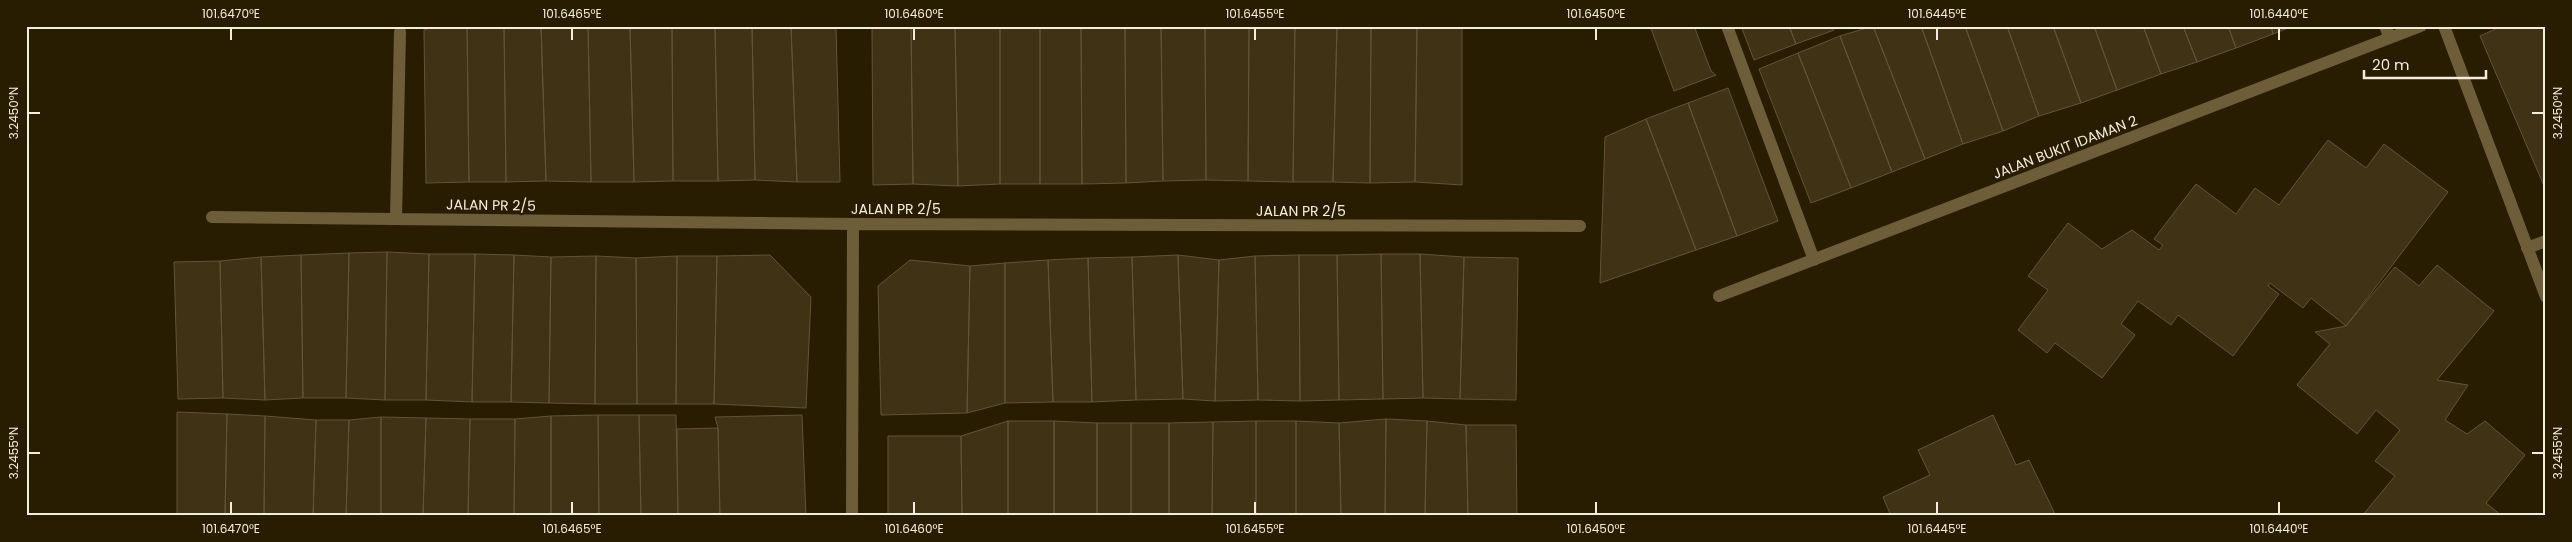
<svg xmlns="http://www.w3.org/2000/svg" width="2572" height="542" viewBox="0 0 2572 542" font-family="Poppins,sans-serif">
  <rect width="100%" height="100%" fill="#291d00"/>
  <path fill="#3f3215" stroke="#625436" d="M 437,26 L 467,26 L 469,182 L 426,183 L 424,30 Z
    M 467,26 L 504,26 L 506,182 L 469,182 Z
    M 504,26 L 541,26 L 546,181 L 506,182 Z
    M 541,26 L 588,26 L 591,182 L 546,181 Z
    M 588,26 L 630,26 L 634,182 L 591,182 Z
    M 630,26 L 672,26 L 673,181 L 634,182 Z
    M 672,26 L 715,26 L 718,181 L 673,181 Z
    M 715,26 L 752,26 L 755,180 L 718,181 Z
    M 752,26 L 791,26 L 797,182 L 755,180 Z
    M 791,26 L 836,26 L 840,182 L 797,182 Z
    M 872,26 L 911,26 L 913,184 L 873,185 Z
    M 911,26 L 955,26 L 958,186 L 913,184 Z
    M 955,26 L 1000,26 L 1000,184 L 958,186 Z
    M 1000,26 L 1040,26 L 1040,184 L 1000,184 Z
    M 1040,26 L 1081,26 L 1082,184 L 1040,184 Z
    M 1081,26 L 1125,26 L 1126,183 L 1082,184 Z
    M 1125,26 L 1161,26 L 1163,181 L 1126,183 Z
    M 1161,26 L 1205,26 L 1206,180 L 1163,181 Z
    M 1205,26 L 1249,26 L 1248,181 L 1206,180 Z
    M 1249,26 L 1295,26 L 1293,182 L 1248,181 Z
    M 1295,26 L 1337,26 L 1333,182 L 1293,182 Z
    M 1337,26 L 1371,26 L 1370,183 L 1333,182 Z
    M 1371,26 L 1417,26 L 1415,182 L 1370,183 Z
    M 1417,26 L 1462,26 L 1462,185 L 1415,182 Z
    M 1650,26 L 1694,26 L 1711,71 L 1716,75 L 1674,91 Z
    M 1741,26 L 1789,26 L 1796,44 L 1754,60 Z
    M 1789,26 L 1833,26 L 1834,30 L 1796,44 Z
    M 1873,26 L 1921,26 L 1963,144 L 1925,159 Z
    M 1873,26 L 1925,159 L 1892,172 L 1840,36 Z
    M 1921,26 L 1965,26 L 2003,131 L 1963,144 Z
    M 1965,26 L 2007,26 L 2039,116 L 2003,131 Z
    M 2007,26 L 2053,26 L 2081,103 L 2039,116 Z
    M 2053,26 L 2094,26 L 2117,90 L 2081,103 Z
    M 2094,26 L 2143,26 L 2161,74 L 2117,90 Z
    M 2143,26 L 2183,26 L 2197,62 L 2161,74 Z
    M 2183,26 L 2228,26 L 2236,48 L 2197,62 Z
    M 2228,26 L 2271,26 L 2273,34 L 2236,48 Z
    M 2271,26 L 2293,26 L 2273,34 Z
    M 2502,26 L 2544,26 L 2546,29 L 2544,186 L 2480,36 Z
    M 1840,36 L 1892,172 L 1851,188 L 1798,53 Z
    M 1798,53 L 1851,188 L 1811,203 L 1759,69 Z
    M 1728,88 L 1778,221 L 1737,236 L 1688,103 Z
    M 1688,103 L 1737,236 L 1696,250 L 1646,119 Z
    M 1646,119 L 1696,250 L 1600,283 L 1605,137 Z
    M 2328,140 L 2366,168 L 2384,144 L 2448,192 L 2346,326 L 2311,298 L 2303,308 L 2270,283 L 2268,286 L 2279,294 L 2233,356 L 2178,315 L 2171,325 L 2138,301 L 2121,324 L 2135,335 L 2102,378 L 2055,343 L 2047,353 L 2018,330 L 2048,290 L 2028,276 L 2068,223 L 2102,249 L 2132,230 L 2159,250 L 2163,245 L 2154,239 L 2196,184 L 2236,214 L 2255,188 L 2279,205 Z
    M 387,252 L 429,254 L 426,400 L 385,400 Z
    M 387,252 L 385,400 L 346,398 L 349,253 Z
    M 349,253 L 346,398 L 303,398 L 301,255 Z
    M 429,254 L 475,254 L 472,402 L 426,400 Z
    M 475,254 L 514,255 L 511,402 L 472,402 Z
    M 1381,254 L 1383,399 L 1339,400 L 1337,255 Z
    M 1381,254 L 1420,254 L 1423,398 L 1383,399 Z
    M 1420,254 L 1464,257 L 1460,399 L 1423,398 Z
    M 301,255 L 303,398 L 265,400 L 261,257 Z
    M 514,255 L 551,257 L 549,403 L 511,402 Z
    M 770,255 L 811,297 L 806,408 L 714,404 L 717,256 Z
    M 1178,255 L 1183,399 L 1136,400 L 1132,257 Z
    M 1178,255 L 1219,260 L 1215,401 L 1183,399 Z
    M 1299,255 L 1300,401 L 1258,400 L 1255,256 Z
    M 1299,255 L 1337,255 L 1339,400 L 1300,401 Z
    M 596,256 L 636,258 L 637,404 L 595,404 Z
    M 596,256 L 595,404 L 549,403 L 551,257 Z
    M 677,256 L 717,256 L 714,404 L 676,404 Z
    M 677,256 L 676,404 L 637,404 L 636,258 Z
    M 1255,256 L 1258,400 L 1215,401 L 1219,260 Z
    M 261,257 L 265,400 L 223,398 L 220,261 Z
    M 1132,257 L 1136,400 L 1092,402 L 1088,258 Z
    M 1464,257 L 1518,258 L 1516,400 L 1460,399 Z
    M 1088,258 L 1092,402 L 1053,402 L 1048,260 Z
    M 910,260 L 970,266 L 967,413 L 881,415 L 878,286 Z
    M 1048,260 L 1053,402 L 1005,403 L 1005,263 Z
    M 220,261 L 223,398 L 178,399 L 174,262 Z
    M 1005,263 L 1005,403 L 967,413 L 970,266 Z
    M 2437,265 L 2494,311 L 2437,380 L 2468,385 L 2445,420 L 2467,434 L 2485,421 L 2525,455 L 2486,503 L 2502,516 L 2362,516 L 2395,476 L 2375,461 L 2400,430 L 2376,410 L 2357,434 L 2297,385 L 2330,344 L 2315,332 L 2346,326 L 2395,267 L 2419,286 Z
    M 177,412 L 227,414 L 225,516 L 177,516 Z
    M 227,414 L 265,416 L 264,516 L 225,516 Z
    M 598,415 L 639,415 L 641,516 L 599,516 Z
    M 598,415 L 599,516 L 551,516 L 551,416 Z
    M 639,415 L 676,415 L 678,516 L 641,516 Z
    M 802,415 L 806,516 L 720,516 L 718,428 L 715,417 Z
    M 1993,415 L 2016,465 L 2029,460 L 2055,514 L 1891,516 L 1883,497 L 1930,475 L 1918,450 Z
    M 265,416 L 316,420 L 313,516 L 264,516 Z
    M 551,416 L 551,516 L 514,516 L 515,419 Z
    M 381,417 L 381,516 L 346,516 L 349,420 Z
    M 381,417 L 426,418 L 423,516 L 381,516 Z
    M 426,418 L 470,419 L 468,516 L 423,516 Z
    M 470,419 L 515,419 L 514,516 L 468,516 Z
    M 1386,419 L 1427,421 L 1425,516 L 1385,516 Z
    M 1386,419 L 1385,516 L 1341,516 L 1339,423 Z
    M 316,420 L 349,420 L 346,516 L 313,516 Z
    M 1008,421 L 1054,421 L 1054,516 L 1008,516 Z
    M 1008,421 L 1008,516 L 962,516 L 961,436 Z
    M 1054,421 L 1097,423 L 1097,516 L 1054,516 Z
    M 1256,421 L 1296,421 L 1296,516 L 1256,516 Z
    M 1256,421 L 1256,516 L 1212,516 L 1213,422 Z
    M 1296,421 L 1339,423 L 1341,516 L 1296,516 Z
    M 1427,421 L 1466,425 L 1468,516 L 1425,516 Z
    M 1213,422 L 1212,516 L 1169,516 L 1169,423 Z
    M 1097,423 L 1131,423 L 1131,516 L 1097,516 Z
    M 1131,423 L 1169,423 L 1169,516 L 1131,516 Z
    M 1466,425 L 1516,425 L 1517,516 L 1468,516 Z
    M 718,428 L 720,516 L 678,516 L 677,429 Z
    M 888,436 L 961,436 L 962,516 L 888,516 Z"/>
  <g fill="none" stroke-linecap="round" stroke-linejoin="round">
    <path stroke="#6d5d39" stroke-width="12" d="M 1727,26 L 1814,260
      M 2385,26 L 2390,38
      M 2444,26 L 2546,297
      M 212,217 L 853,224 L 1580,226
      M 396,219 L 400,32
      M 2527,248 L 2546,241
      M 1719,296 L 2421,26
      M 852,516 L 853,224"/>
  </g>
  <path fill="none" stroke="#f5eddc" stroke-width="2" d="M 231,28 L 231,40M 572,28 L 572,40M 914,28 L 914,40M 1255,28 L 1255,40M 1596,28 L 1596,40M 1937,28 L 1937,40M 2279,28 L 2279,40M 28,113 L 40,113M 2532,113 L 2544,113M 28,453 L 40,453M 2532,453 L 2544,453M 231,502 L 231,514M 572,502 L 572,514M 914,502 L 914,514M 1255,502 L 1255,514M 1596,502 L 1596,514M 1937,502 L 1937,514M 2279,502 L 2279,514"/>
  <g text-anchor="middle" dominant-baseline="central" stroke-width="4.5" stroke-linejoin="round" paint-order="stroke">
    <g font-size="14" fill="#f5eddc" stroke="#291d00">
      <text transform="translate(2065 147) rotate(-21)">JALAN BUKIT IDAMAN 2</text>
      <text transform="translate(491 205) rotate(1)">JALAN PR 2/5</text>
      <text x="896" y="209">JALAN PR 2/5</text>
      <text x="1301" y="211">JALAN PR 2/5</text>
    </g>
  </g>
  <rect width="2572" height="542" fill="none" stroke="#291d00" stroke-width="55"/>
  <path d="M2364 70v8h122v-8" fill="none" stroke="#f5eddc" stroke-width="2.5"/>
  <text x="2372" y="70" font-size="15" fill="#f5eddc" stroke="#291d00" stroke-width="4" paint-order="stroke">20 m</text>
  <rect x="28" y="28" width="2516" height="486" fill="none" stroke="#f5eddc" stroke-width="2"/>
  <g font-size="12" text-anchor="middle" fill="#f5eddc">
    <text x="231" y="18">101.6470°E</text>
    <text x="572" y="18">101.6465°E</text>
    <text x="914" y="18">101.6460°E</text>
    <text x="1255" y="18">101.6455°E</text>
    <text x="1596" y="18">101.6450°E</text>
    <text x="1937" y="18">101.6445°E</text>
    <text x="2279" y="18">101.6440°E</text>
    <text transform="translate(2558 113) rotate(-90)" y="4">3.2450°N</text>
    <text transform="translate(14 113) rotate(-90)" y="4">3.2450°N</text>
    <text transform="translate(2558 453) rotate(-90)" y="4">3.2455°N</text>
    <text transform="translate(14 453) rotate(-90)" y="4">3.2455°N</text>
    <text x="231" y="533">101.6470°E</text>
    <text x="572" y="533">101.6465°E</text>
    <text x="914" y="533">101.6460°E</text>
    <text x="1255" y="533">101.6455°E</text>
    <text x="1596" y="533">101.6450°E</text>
    <text x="1937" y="533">101.6445°E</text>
    <text x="2279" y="533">101.6440°E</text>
  </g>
</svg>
